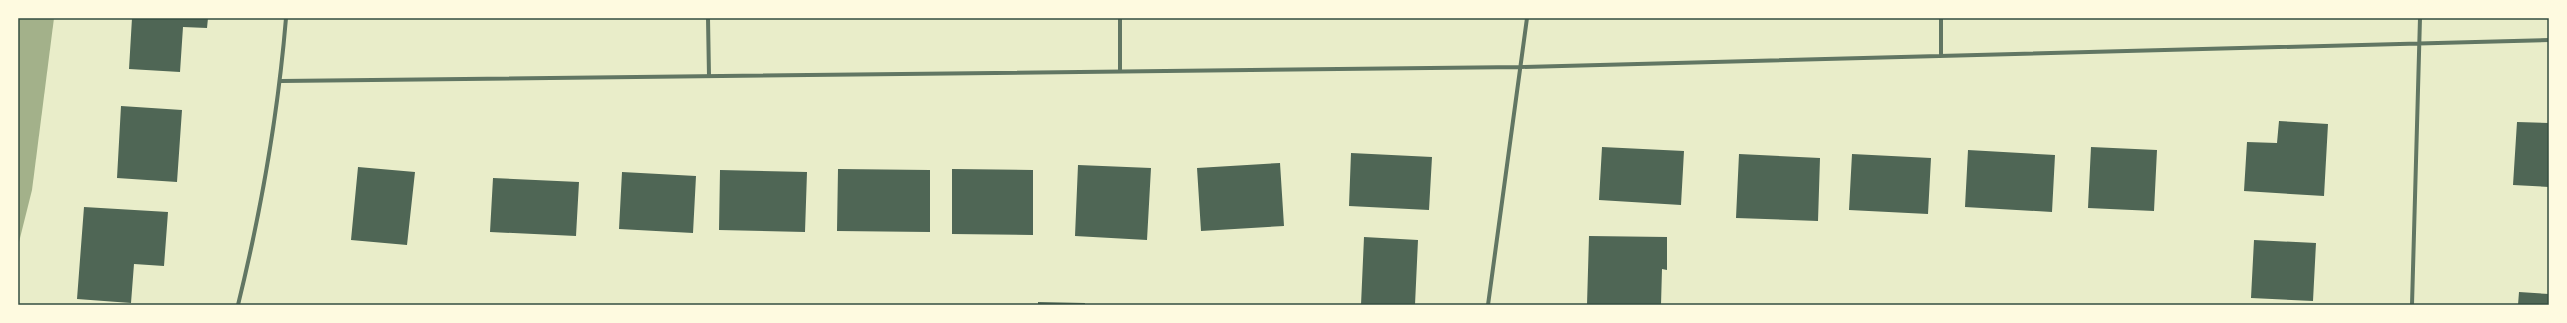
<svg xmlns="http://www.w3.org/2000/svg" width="2567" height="323" viewBox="0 0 2567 323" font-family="'Playfair Display',serif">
  <rect width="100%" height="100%" fill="#e9edc9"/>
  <path fill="#a3b18a" d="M 18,18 L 54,18 L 32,190 L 18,246 Z"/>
  <path fill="#4f6655" d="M 132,18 L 208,18 L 207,28 L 183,27 L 180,72 L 129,69 Z
    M 121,106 L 182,110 L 177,182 L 117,178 Z
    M 2279,121 L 2328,124 L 2324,196 L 2244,191 L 2247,142 L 2277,143 Z
    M 2517,122 L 2549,123 L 2549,187 L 2513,185 Z
    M 1602,147 L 1684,151 L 1681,205 L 1599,200 Z
    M 2091,147 L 2157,150 L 2154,211 L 2088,208 Z
    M 1968,150 L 2055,155 L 2052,212 L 1965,207 Z
    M 1351,153 L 1432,157 L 1429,210 L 1349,206 Z
    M 1739,154 L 1820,158 L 1818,221 L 1736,218 Z
    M 1852,154 L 1931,158 L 1928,214 L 1849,210 Z
    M 1280,163 L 1284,226 L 1201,231 L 1197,168 Z
    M 1078,165 L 1151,168 L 1147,240 L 1075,236 Z
    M 358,167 L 415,172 L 407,245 L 351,240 Z
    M 838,169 L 930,170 L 930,232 L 837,231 Z
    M 952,169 L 1033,170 L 1033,235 L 952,234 Z
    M 720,170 L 807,172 L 805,232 L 719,230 Z
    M 622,172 L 696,176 L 693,233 L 619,229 Z
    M 493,178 L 579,182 L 576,236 L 490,232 Z
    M 84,207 L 168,212 L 164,266 L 134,264 L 131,303 L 77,299 Z
    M 1589,236 L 1667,237 L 1667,270 L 1662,269 L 1661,305 L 1587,305 Z
    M 1364,237 L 1418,240 L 1415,305 L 1361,305 Z
    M 2254,240 L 2316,243 L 2313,301 L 2251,298 Z
    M 2519,292 L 2549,294 L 2549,305 L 2518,305 Z
    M 1038,302 L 1085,303 L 1085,305 L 1038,305 Z"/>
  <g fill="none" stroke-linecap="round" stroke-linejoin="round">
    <path stroke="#617663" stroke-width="4" d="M 708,18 L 709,76
      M 1120,18 L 1120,71
      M 1941,18 L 1941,56
      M 281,81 L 1521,67 L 2549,40
      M 238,305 C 261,211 278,114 286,18
      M 1488,305 L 1527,18
      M 2412,305 L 2420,18"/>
  </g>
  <rect width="2567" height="323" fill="none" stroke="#fefae0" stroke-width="38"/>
  <rect x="19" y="19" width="2529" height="285" fill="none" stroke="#344e41" stroke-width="1.5"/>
</svg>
